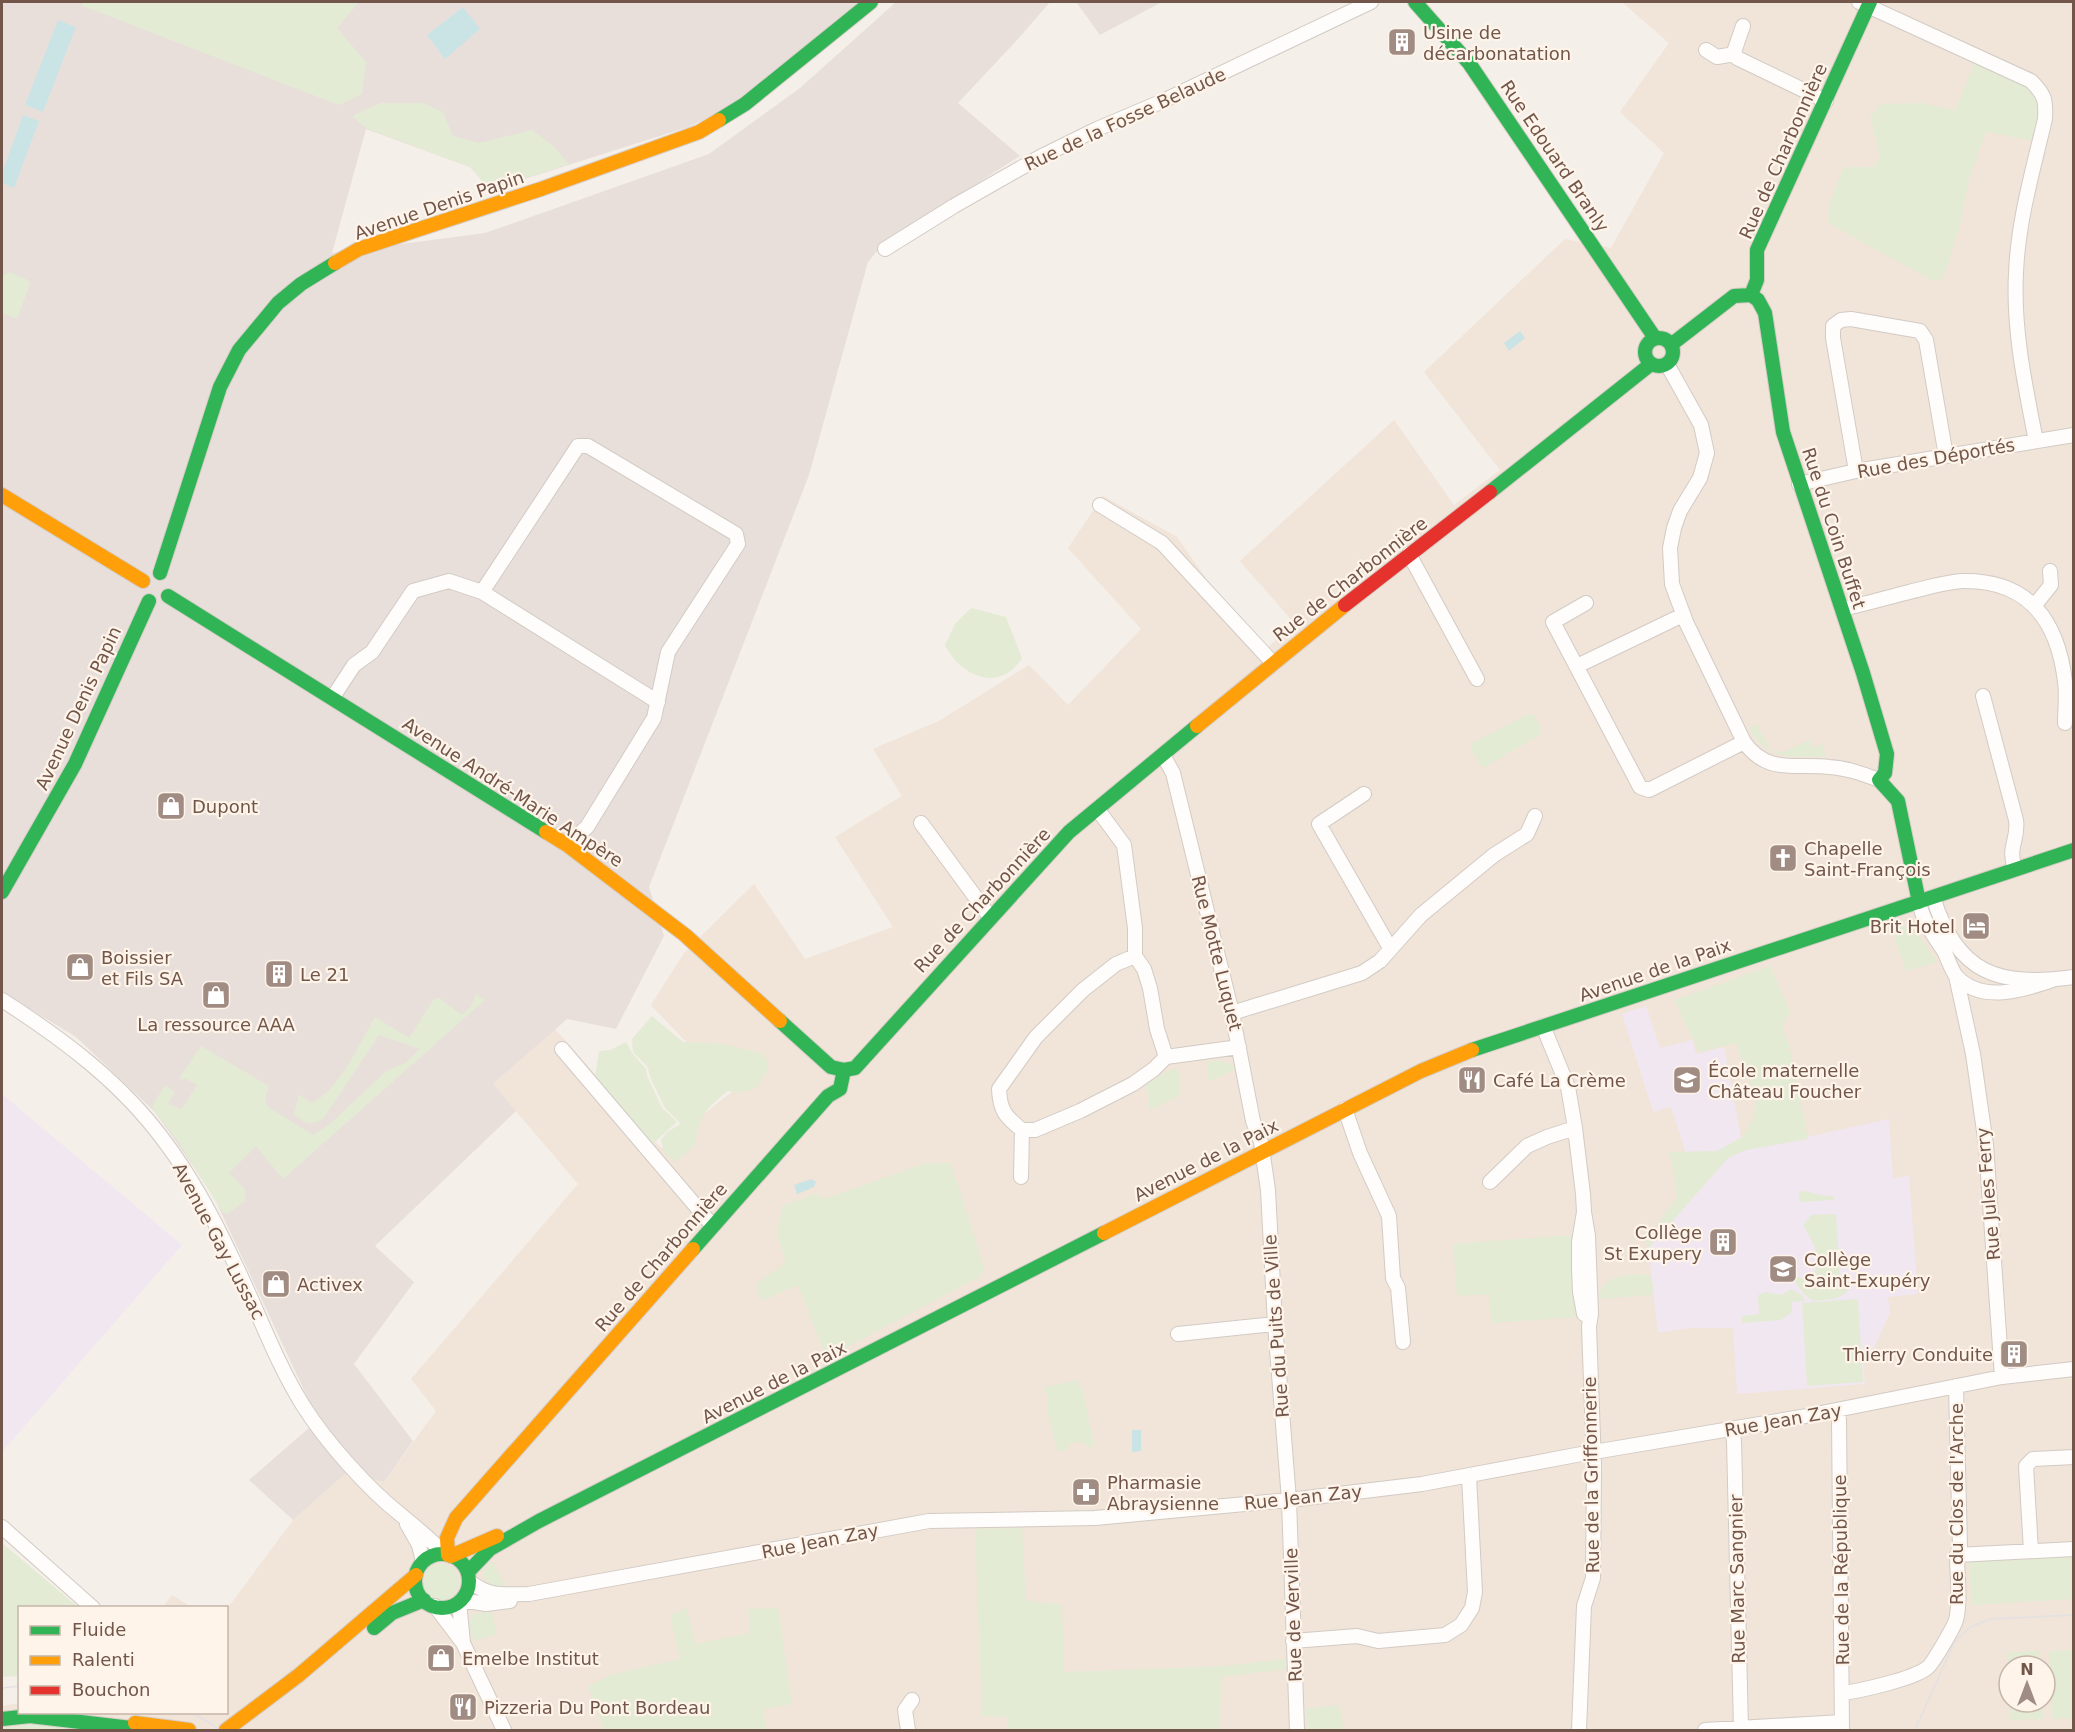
<svg xmlns="http://www.w3.org/2000/svg" width="2075" height="1732" viewBox="0 0 2075 1732" font-family="'DejaVu Sans',sans-serif">
  <rect width="100%" height="100%" fill="#f5efe9"/>
  <path fill="#f1e4d9" fill-rule="evenodd" d="M 1622,2 L 2073,2 L 2073,1730 L 2,1730 L 2,1706 L 19,1703 L 20,1712 L 226,1712 L 227,1609 L 293,1520 L 346,1473 L 384,1482 L 436,1411 L 411,1379 L 578,1184 L 493,1084 L 555,1029 L 661,1148 L 733,1091 L 651,1005 L 684,953 L 754,884 L 805,959 L 893,927 L 835,837 L 902,796 L 873,749 L 939,721 L 1029,665 L 1068,705 L 1141,629 L 1068,548 L 1103,496 L 1177,537 L 1217,594 L 1268,647 L 1295,624 L 1240,561 L 1394,420 L 1454,505 L 1500,470 L 1424,372 L 1565,239 L 1611,248 L 1664,153 L 1620,112 L 1669,43 ZM 2009,1666 L 2045,1666 L 2045,1702 L 2009,1702 Z
    M 172,1595 L 191,1607 L 163,1607 Z"/>
  <path fill="#e8dfda" d="M 2,2 L 863,2 L 734,106 L 688,127 L 490,190 L 470,167 L 366,129 L 332,253 L 485,233 L 709,154 L 800,88 L 896,2 L 1050,2 L 1018,39 L 958,103 L 1020,156 L 884,243 L 868,262 L 809,475 L 649,887 L 664,936 L 616,1029 L 567,1019 L 493,1084 L 516,1111 L 375,1246 L 414,1282 L 354,1364 L 413,1441 L 384,1482 L 346,1473 L 293,1520 L 249,1480 L 318,1420 L 212,1193 L 155,1112 L 76,1037 L 2,992 Z
    M 1076,2 L 1162,2 L 1100,35 Z"/>
  <path fill="#f1e7f1" d="M 1646,1006 L 1660,1048 L 1693,1040 L 1696,1054 L 1724,1047 L 1743,1149 L 1688,1160 L 1671,1107 L 1653,1112 L 1622,1014 Z
    M 2,1094 L 182,1245 L 2,1452 Z
    M 1889,1119 L 1893,1178 L 1909,1176 L 1918,1294 L 1888,1297 L 1890,1313 L 1872,1352 L 1862,1354 L 1865,1384 L 1737,1394 L 1733,1328 L 1688,1328 L 1658,1333 L 1648,1244 L 1728,1154 Z"/>
  <path fill="#e3ebd4" d="M 81,2 L 359,2 L 337,28 L 366,62 L 362,94 L 339,105 L 83,6 Z
    M 1975,62 C 1993,71 2041,85 2042,109 C 2042,119 2037,131 2035,141 L 1986,132 L 1969,180 L 1959,228 L 1943,279 L 1931,280 L 1828,223 L 1829,204 L 1844,167 L 1874,167 L 1880,155 L 1870,116 L 1882,104 L 1923,103 L 1955,110 Z
    M 380,103 L 423,103 L 443,112 L 453,136 L 479,143 L 532,130 L 552,145 L 569,164 L 490,190 L 470,167 L 366,128 L 352,116 Z
    M 9,272 L 28,280 L 30,283 L 18,317 L 15,318 L 2,313 L 2,277 Z
    M 971,608 L 1006,617 L 1022,658 C 1000,694 960,676 945,645 L 955,624 Z
    M 1534,714 L 1541,728 L 1540,735 L 1485,767 L 1480,765 L 1471,750 L 1472,743 L 1526,715 Z
    M 1757,724 L 1771,751 L 1784,752 L 1817,736 L 1810,741 L 1813,748 L 1822,744 L 1826,756 C 1792,757 1767,762 1749,728 Z
    M 1890,924 C 1915,925 1925,943 1937,962 L 1906,971 Z
    M 1770,966 L 1790,1011 L 1782,1028 L 1789,1044 L 1808,1139 L 1746,1150 L 1728,1158 L 1648,1249 L 1645,1240 L 1677,1197 L 1672,1163 L 1668,1152 L 1717,1151 L 1744,1136 L 1753,1117 L 1756,1101 L 1736,1043 L 1699,1052 L 1674,1000 Z
    M 476,994 L 485,1000 L 283,1179 L 256,1146 L 229,1173 L 245,1189 L 246,1200 L 227,1214 L 223,1213 L 178,1141 L 152,1108 L 154,1103 L 165,1085 L 175,1092 L 168,1104 L 182,1109 L 197,1085 L 185,1078 L 183,1080 L 179,1078 L 201,1046 L 269,1086 L 265,1099 L 268,1107 L 313,1135 L 330,1124 L 386,1071 L 405,1063 L 420,1049 L 379,1035 L 323,1119 C 308,1126 307,1125 294,1114 L 299,1095 L 312,1103 C 340,1089 359,1044 375,1017 L 409,1038 L 434,999 L 439,998 L 462,1015 L 471,1007 Z
    M 652,1016 L 683,1042 L 718,1043 L 764,1054 L 769,1068 C 758,1088 752,1095 728,1091 C 706,1108 698,1117 695,1146 L 675,1162 L 665,1154 L 661,1140 L 667,1132 L 681,1124 L 665,1108 L 651,1079 L 647,1066 L 633,1052 L 632,1039 Z
    M 626,1042 L 632,1053 L 646,1069 L 647,1076 L 662,1108 L 677,1122 L 651,1145 L 595,1077 L 599,1051 L 610,1050 Z
    M 1214,1060 L 1230,1063 L 1236,1069 L 1207,1082 L 1207,1062 Z
    M 1175,1069 L 1179,1070 L 1179,1096 L 1149,1111 L 1148,1090 L 1144,1086 L 1167,1071 Z
    M 926,1163 L 951,1163 L 984,1267 L 981,1276 L 834,1354 L 823,1350 L 798,1285 L 762,1301 L 756,1291 L 759,1281 L 786,1263 L 777,1233 L 782,1206 L 816,1193 L 824,1199 Z
    M 1799,1191 C 1811,1191 1821,1197 1833,1196 L 1834,1200 L 1800,1202 Z
    M 1836,1214 L 1840,1278 L 1848,1279 L 1851,1286 C 1843,1301 1827,1299 1813,1301 L 1805,1295 L 1795,1282 L 1797,1277 L 1808,1279 C 1828,1263 1812,1241 1803,1225 L 1811,1215 Z
    M 1573,1235 L 1579,1317 L 1491,1323 L 1489,1294 L 1457,1296 L 1453,1244 Z
    M 1638,1274 L 1651,1276 L 1654,1295 L 1598,1299 C 1602,1277 1619,1276 1638,1274 Z
    M 1791,1289 L 1802,1295 L 1805,1301 L 1792,1302 L 1792,1312 L 1781,1320 L 1742,1323 L 1741,1316 L 1759,1314 L 1758,1295 L 1765,1292 L 1782,1295 Z
    M 1858,1299 L 1863,1382 L 1807,1386 L 1802,1303 Z
    M 1077,1380 L 1084,1395 L 1094,1445 L 1090,1448 L 1081,1442 L 1071,1442 L 1066,1451 L 1057,1451 L 1046,1406 C 1050,1399 1049,1396 1044,1391 L 1046,1387 Z
    M 1022,1528 L 1026,1601 L 1062,1604 L 1064,1672 L 1223,1666 L 1285,1659 L 1286,1669 L 1221,1677 L 1220,1730 L 1008,1730 L 1008,1717 L 982,1716 L 975,1529 Z
    M 2,1543 L 78,1607 L 20,1608 L 19,1676 L 2,1677 Z
    M 2073,1557 L 2073,1599 L 1971,1605 L 1970,1562 Z
    M 493,1561 L 506,1588 C 495,1586 486,1585 483,1573 L 486,1567 Z
    M423 1582a18 18 0 1 1 36 0a18 18 0 1 1-36 0Z
    M 687,1608 L 695,1644 L 750,1633 L 748,1609 L 778,1608 L 792,1704 L 763,1709 L 766,1730 L 604,1730 L 588,1686 L 610,1675 L 680,1659 L 670,1615 Z
    M 489,1612 L 492,1612 L 497,1634 L 474,1641 L 468,1624 L 473,1614 Z
    M 2073,1650 L 2073,1718 L 2052,1719 L 2049,1651 Z
    M 2040,1651 L 2041,1666 L 2009,1666 L 2009,1700 L 2007,1652 Z
    M 2009,1702 L 2043,1702 L 2043,1719 L 2010,1720 Z
    M 1340,1705 L 1343,1730 L 1307,1730 L 1306,1708 Z
    M 36,1724 L 83,1730 L 2,1730 L 2,1728 Z"/>
  <path fill="#cae4e6" d="M 463,7 L 480,29 L 445,59 L 427,35 Z
    M 58,20 L 76,27 L 43,112 L 25,105 Z
    M 23,115 L 39,121 L 14,188 L 2,183 L 2,173 Z
    M 1520,331 L 1525,338 L 1509,351 L 1504,343 Z
    M 811,1179 L 816,1182 L 814,1187 L 797,1194 L 794,1185 Z
    M 1132,1430 L 1141,1430 L 1141,1451 L 1132,1452 Z"/>
  <g fill="none" stroke-linecap="round" stroke-linejoin="round">
    <g stroke="#d2cbc4" stroke-width="16">
      <path id="street" d="M 1859,2 L 2031,81 C 2045,95 2046,100 2045,119 C 2033,170 2018,221 2016,273 C 2013,330 2025,385 2036,441
        M 1743,26 L 1734,52 L 1737,58 L 1826,101
        M 1706,50 L 1717,57 L 1735,54
        M 885,249 L 954,206 L 1040,157 L 1097,129 L 1163,101 L 1371,2
        M 1667,364 L 1701,425 L 1707,453 L 1700,478 L 1680,511 L 1674,528 L 1670,548 L 1672,584 L 1686,622 L 1744,742 C 1768,775 1794,763 1829,767 C 1847,768 1863,774 1879,780
        M 1856,471 L 1833,338 L 1833,326 L 1841,320 L 1851,319 L 1920,331 L 1926,340 L 1946,456
        M 1799,484 L 1856,471 L 2074,435
        M 1100,505 L 1162,543 L 1273,663
        M 1409,554 L 1477,679
        M 482,592 L 658,702
        M 1586,603 L 1553,622 L 1640,787 L 1649,790 L 1744,742
        M 2035,605 L 2051,585 L 2050,571
        M 1842,609 C 1864,604 1886,598 1909,592 C 1926,588 1945,582 1963,581 C 2029,580 2058,621 2065,682 C 2067,695 2065,710 2065,723
        M 1577,666 L 1683,615
        M 1983,696 L 2016,820 C 2019,840 2007,846 2015,869
        M 333,697 L 354,665 L 372,652 L 413,591 L 449,581 L 482,592 L 578,446 L 588,446 L 736,534 L 738,544 L 668,652 L 654,718 L 587,827 L 567,845
        M 1163,755 L 1173,773 L 1232,1013 L 1253,1121 L 1261,1142 L 1268,1190 L 1275,1324 L 1289,1500 L 1297,1730
        M 1364,794 L 1319,824 L 1390,948
        M 1098,810 L 1124,845 L 1135,928 L 1135,956 L 1144,969 L 1150,988 L 1157,1029 L 1166,1057
        M 921,823 L 990,917
        M 1933,897 C 1957,974 1998,987 2074,977
        M 1919,902 C 1923,921 1933,935 1944,951 C 1948,959 1951,969 1956,976 C 1981,1004 2024,990 2053,980
        M 1135,956 L 1116,964 L 1083,990 L 1036,1037 L 999,1089 C 1000,1111 1005,1116 1022,1130 L 1035,1130 L 1080,1111 L 1133,1084 L 1154,1069 L 1166,1057
        M 1956,976 L 1973,1054 L 1986,1145 L 2002,1377
        M 2,1000 C 63,1039 122,1083 165,1142 C 193,1179 216,1223 235,1264 C 258,1311 276,1363 304,1407 C 327,1443 368,1489 401,1515 C 417,1528 431,1540 445,1554
        M 1232,1013 L 1362,973 L 1380,961 L 1421,915 L 1494,855 L 1527,834 L 1535,816
        M 1543,1026 L 1568,1087 L 1575,1128 L 1583,1194 L 1584,1212 L 1579,1242 L 1579,1269 L 1580,1292 L 1584,1314
        M 562,1049 L 712,1225
        M 1166,1057 L 1239,1047
        M 1345,1109 L 1360,1153 L 1389,1216 L 1393,1278 L 1398,1288 L 1403,1342
        M 1021,1177 L 1022,1130
        M 1490,1182 L 1527,1146 L 1547,1137 L 1575,1128
        M 1178,1334 L 1275,1324
        M 1837,1411 L 1839,1420 L 1842,1730
        M 1732,1429 L 1734,1441 L 1741,1728
        M 407,1524 L 419,1545 L 423,1562
        M 2,1527 L 93,1608
        M 2031,1551 L 2026,1466 L 2033,1459 L 2074,1457
        M 1957,1555 L 2074,1549
        M 469,1581 C 491,1598 503,1594 529,1594 L 929,1521 L 1095,1518 L 1289,1500 L 1422,1484 L 1576,1455 L 1801,1417 L 2002,1377 L 2074,1369
        M 461,1600 L 486,1604 L 510,1601
        M 459,1602 L 463,1643
        M 435,1606 L 463,1643 L 504,1730
        M 1293,1641 L 1357,1636 L 1378,1641 L 1445,1635 L 1461,1625 L 1472,1608 L 1475,1592 L 1469,1476
        M 1842,1693 C 1860,1691 1913,1679 1927,1668 C 1932,1665 1954,1627 1956,1620 C 1961,1601 1957,1575 1957,1555 L 1960,1548 L 1956,1386
        M 908,1730 L 905,1710 L 912,1700
        M 1579,1730 L 1584,1606 L 1593,1578 L 1594,1466 L 1589,1326 L 1591,1314 L 1588,1236 L 1584,1212
        M 1705,1730 L 1842,1722"/>
    </g>
    <g stroke="#d4ccc6" stroke-width="16">
      <path id="fast" d="M 1415,2 L 1469,63 L 1655,338
        M 719,120 L 745,104 L 871,2
        M 1751,295 L 1758,300 L 1765,313 L 1783,432 L 1863,673 L 1887,754 L 1885,773 L 1879,780 L 1898,801 L 1919,902
        M 1751,295 L 1757,280 L 1757,250 L 1870,2
        M1645 352a14 14 0 1 1 28 0a14 14 0 1 1-28 0Z
        M 1672,344 L 1734,296 L 1751,295
        M 1490,492 L 1651,364
        M 160,573 L 220,387 L 239,350 L 278,303 L 301,284 L 335,263
        M 168,596 L 546,832
        M 2,892 L 75,764 L 149,601
        M 780,1021 L 831,1067 L 844,1070 L 855,1068 L 1069,832 L 1197,726
        M 1472,1050 L 2074,850
        M 693,1249 L 828,1096 L 840,1089 L 844,1070
        M415 1581a27 27 0 1 1 54 0a27 27 0 1 1-54 0Z
        M 468,1572 L 490,1549 L 539,1521 L 1104,1233
        M 374,1628 L 392,1613 L 424,1600
        M 2,1719 L 30,1716 L 148,1730"/>
    </g>
    <g stroke="#d4ccc6" stroke-width="16">
      <path id="slow" d="M 335,263 L 359,249 L 541,189 L 699,132 L 719,120
        M 2,495 L 143,581
        M 1197,726 L 1345,605
        M 546,832 L 567,845 L 685,935 L 780,1021
        M 1104,1233 L 1421,1071 L 1472,1050
        M 448,1555 L 447,1538 L 456,1518 L 693,1249
        M 451,1556 L 497,1536
        M 135,1723 L 189,1730
        M 226,1730 L 299,1675 L 416,1575"/>
    </g>
    <g stroke="#d4ccc6" stroke-width="16">
      <path id="jam" d="M 1345,605 L 1490,492"/>
    </g>
    <use href="#street" stroke="#fefdfc" stroke-width="14"/>
    <use href="#fast" stroke="#30b455" stroke-width="14"/>
    <use href="#slow" stroke="#ff9f0a" stroke-width="14"/>
    <use href="#jam" stroke="#e5322d" stroke-width="14"/>
    <path stroke="#e3e1e4" stroke-width="1.5" d="M 2,1688 L 20,1686
      M 190,1712 L 210,1723 L 219,1730
      M 1915,1730 L 1954,1643 L 1970,1627 L 1991,1619 L 2074,1615"/>
  </g>
  <defs>
    <g id="building-square" transform="scale(1.5)"><rect x="-9" y="-9" width="18" height="18" rx="4" fill="#a08c82" stroke="#fef4e9"/><path d="M-4-6H4V6H1V3H-1V6H-4ZM-2.5-4.3h1.7v1.8h-1.7ZM.8-4.3h1.7v1.8H.8ZM-2.5-1h1.7V.8h-1.7ZM.8-1h1.7V.8H.8Z" fill="#fff"/></g>
    <g id="shop-square" transform="scale(1.5)"><rect x="-9" y="-9" width="18" height="18" rx="4" fill="#a08c82" stroke="#fef4e9"/><path d="M-5-2.5h2.3a2.7 3.5 0 0 1 5.4 0H5L5.5 6h-11ZM-1.5-2.5h3a1.5 2.3 0 0 0-3 0Z" fill="#fff"/></g>
    <g id="church-square" transform="scale(1.5)"><rect x="-9" y="-9" width="18" height="18" rx="4" fill="#a08c82" stroke="#fef4e9"/><path d="M-1.2-6h2.4v3.5h3.3v2.4h-3.3V6h-2.4V-.1h-3.3v-2.4h3.3Z" fill="#fff"/></g>
    <g id="hotel-square" transform="scale(1.5)"><rect x="-9" y="-9" width="18" height="18" rx="4" fill="#a08c82" stroke="#fef4e9"/><path d="M-6-4.5h1.5V1H6V5H4.5V3h-9V5H-6ZM-4 0a1.8 1.8 0 1 1 3.6 0ZM.5 0V-2.5h3Q6-2.5 6 0Z" fill="#fff"/></g>
    <g id="restaurant-square" transform="scale(1.5)"><rect x="-9" y="-9" width="18" height="18" rx="4" fill="#a08c82" stroke="#fef4e9"/><path d="M-5-6h1v4h1v-4h1v4h1v-4h1v5L-1.5 .5V6h-2V.5L-5-1ZM5-6V6H3V1.5H1.5Q1.5-4 5-6Z" fill="#fff"/></g>
    <g id="school-square" transform="scale(1.5)"><rect x="-9" y="-9" width="18" height="18" rx="4" fill="#a08c82" stroke="#fef4e9"/><path d="M0-5L7-2L0 1L-7-2ZM-4 1L0 2.5L4 1V4Q0 6-4 4Z" fill="#fff"/></g>
    <g id="pharmacy-square" transform="scale(1.5)"><rect x="-9" y="-9" width="18" height="18" rx="4" fill="#a08c82" stroke="#fef4e9"/><path d="M-2-6h4v4h4v4h-4v4h-4v-4h-4v-4h4Z" fill="#fff"/></g>
  </defs>
  <g fill-rule="evenodd">
    <use href="#building-square" x="1402" y="42"/>
    <use href="#shop-square" x="171" y="806"/>
    <use href="#church-square" x="1783" y="858"/>
    <use href="#hotel-square" x="1976" y="926"/>
    <use href="#shop-square" x="80" y="967"/>
    <use href="#building-square" x="279" y="974"/>
    <use href="#shop-square" x="216" y="995"/>
    <use href="#restaurant-square" x="1472" y="1080"/>
    <use href="#school-square" x="1687" y="1080"/>
    <use href="#building-square" x="1723" y="1242"/>
    <use href="#school-square" x="1783" y="1269"/>
    <use href="#shop-square" x="276" y="1284"/>
    <use href="#building-square" x="2014" y="1354"/>
    <use href="#pharmacy-square" x="1086" y="1492"/>
    <use href="#shop-square" x="441" y="1658"/>
    <use href="#restaurant-square" x="463" y="1707"/>
  </g>
  <g text-anchor="middle" dominant-baseline="central" stroke-width="4.5" stroke-linejoin="round" paint-order="stroke">
    <g font-size="18" fill="#72564a" stroke="#fef4e9" text-anchor="start">
      <text x="1423" y="32">Usine de<tspan x="1423" dy="21">décarbonatation</tspan></text>
      <text x="192" y="806">Dupont</text>
      <text x="1804" y="848">Chapelle<tspan x="1804" dy="21">Saint-François</tspan></text>
      <text x="1955" y="926" text-anchor="end">Brit Hotel</text>
      <text x="101" y="957">Boissier<tspan x="101" dy="21">et Fils SA</tspan></text>
      <text x="300" y="974">Le 21</text>
      <text x="216" y="1024" text-anchor="middle">La ressource AAA</text>
      <text x="1708" y="1070">École maternelle<tspan x="1708" dy="21">Château Foucher</tspan></text>
      <text x="1493" y="1080">Café La Crème</text>
      <text x="1702" y="1232" text-anchor="end">Collège<tspan x="1702" dy="21">St Exupery</tspan></text>
      <text x="1804" y="1259">Collège<tspan x="1804" dy="21">Saint-Exupéry</tspan></text>
      <text x="297" y="1284">Activex</text>
      <text x="1993" y="1354" text-anchor="end">Thierry Conduite</text>
      <text x="1107" y="1482">Pharmasie<tspan x="1107" dy="21">Abraysienne</tspan></text>
      <text x="462" y="1658">Emelbe Institut</text>
      <text x="484" y="1707">Pizzeria Du Pont Bordeau</text>
    </g>
    <g font-size="18" fill="#72564a" stroke="#fef4e9">
      <text transform="translate(1125 119) rotate(-25)">Rue de la Fosse Belaude</text>
      <text transform="translate(1783 151) rotate(-66)">Rue de Charbonnière</text>
      <text transform="translate(1555 156) rotate(56)">Rue Edouard Branly</text>
      <text transform="translate(439 205) rotate(-19)">Avenue Denis Papin</text>
      <text transform="translate(1936 458) rotate(-10)">Rue des Déportés</text>
      <text transform="translate(1834 528) rotate(72)">Rue du Coin Buffet</text>
      <text transform="translate(1350 579) rotate(-38)">Rue de Charbonnière</text>
      <text transform="translate(78 708) rotate(-65)">Avenue Denis Papin</text>
      <text transform="translate(513 792) rotate(33)">Avenue André-Marie Ampère</text>
      <text transform="translate(982 900) rotate(-47)">Rue de Charbonnière</text>
      <text transform="translate(1217 953) rotate(76)">Rue Motte Luquet</text>
      <text transform="translate(1655 970) rotate(-19)">Avenue de la Paix</text>
      <text transform="translate(1206 1160) rotate(-27)">Avenue de la Paix</text>
      <text transform="translate(1988 1194) rotate(-95)">Rue Jules Ferry</text>
      <text transform="translate(219 1241) rotate(62)">Avenue Gay Lussac</text>
      <text transform="translate(661 1257) rotate(-49)">Rue de Charbonnière</text>
      <text transform="translate(1276 1326) rotate(-94)">Rue du Puits de Ville</text>
      <text transform="translate(774 1382) rotate(-27)">Avenue de la Paix</text>
      <text transform="translate(1783 1420) rotate(-10)">Rue Jean Zay</text>
      <text transform="translate(1591 1475) rotate(-91)">Rue de la Griffonnerie</text>
      <text transform="translate(1303 1497) rotate(-6)">Rue Jean Zay</text>
      <text transform="translate(1956 1504) rotate(-90)">Rue du Clos de l'Arche</text>
      <text transform="translate(820 1541) rotate(-11)">Rue Jean Zay</text>
      <text transform="translate(1841 1570) rotate(-91)">Rue de la République</text>
      <text transform="translate(1737 1579) rotate(-91)">Rue Marc Sangnier</text>
      <text transform="translate(1293 1615) rotate(-92)">Rue de Verville</text>
    </g>
  </g>
  <rect width="2075" height="1732" fill="none" stroke="#72564a" stroke-width="6"/>
  <rect x="18" y="1606" width="210" height="108" fill="#fef4e9" stroke="#c6b5a9" stroke-width="1.5"/>
  <rect x="30" y="1626" width="30" height="9" fill="#30b455" stroke="#c6b5a9" stroke-width="1.5"/>
  <text x="72" y="1636" font-size="18" fill="#72564a">Fluide</text>
  <rect x="30" y="1656" width="30" height="9" fill="#ff9f0a" stroke="#c6b5a9" stroke-width="1.5"/>
  <text x="72" y="1666" font-size="18" fill="#72564a">Ralenti</text>
  <rect x="30" y="1686" width="30" height="9" fill="#e5322d" stroke="#c6b5a9" stroke-width="1.5"/>
  <text x="72" y="1696" font-size="18" fill="#72564a">Bouchon</text>
  <g transform="translate(2027 1684)"><circle r="28" fill="#fef4e9" stroke="#c6b5a9" stroke-width="1.5"/>
  <path d="M0-4.5L10 22L0 15L-10 22Z" fill="#a08c82"/>
  <text y="-9" font-size="16" font-weight="bold" text-anchor="middle" fill="#72564a">N</text>
  </g>
</svg>
